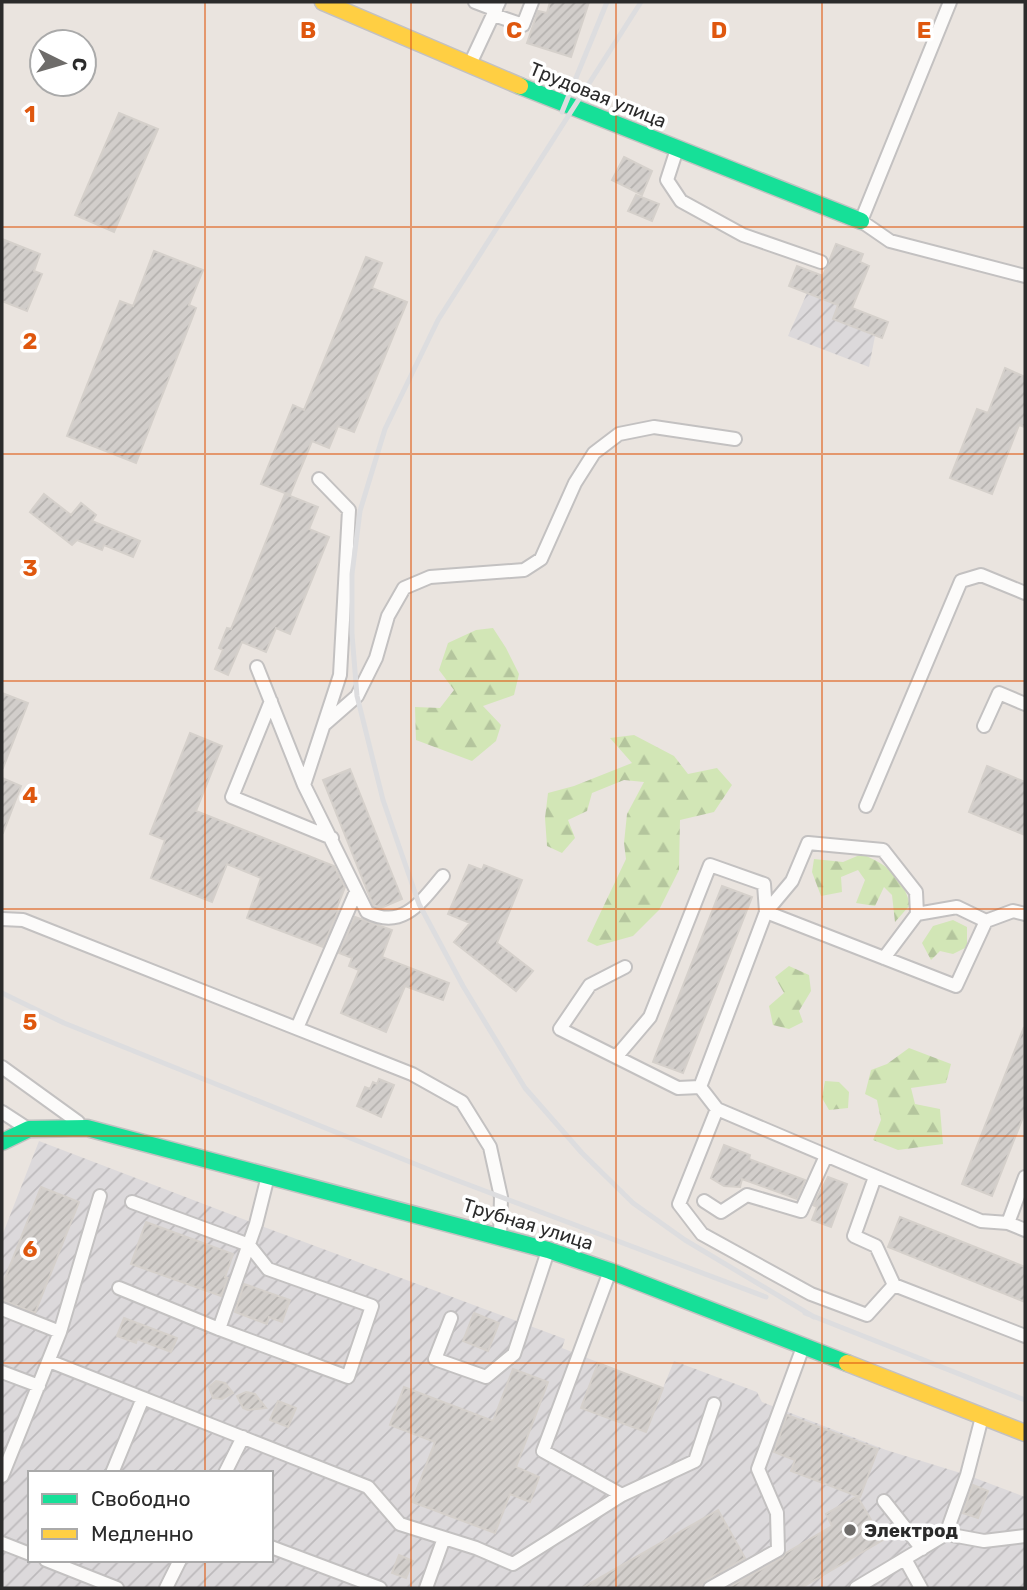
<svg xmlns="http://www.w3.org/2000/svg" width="1027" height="1590" viewBox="0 0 1027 1590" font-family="Rubik,sans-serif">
  <defs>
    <pattern id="industrial-furrows" width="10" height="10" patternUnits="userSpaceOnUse" patternTransform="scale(1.75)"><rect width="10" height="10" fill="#dcd9db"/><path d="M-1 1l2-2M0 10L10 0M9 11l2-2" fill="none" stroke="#bdbabc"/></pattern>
    <pattern id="forest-firs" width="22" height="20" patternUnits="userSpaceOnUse" patternTransform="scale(1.75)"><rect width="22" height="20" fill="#d2e6b6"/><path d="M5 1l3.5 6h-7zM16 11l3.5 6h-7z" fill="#b4c59d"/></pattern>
    <pattern id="building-hatch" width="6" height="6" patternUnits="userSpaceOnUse" patternTransform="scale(1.75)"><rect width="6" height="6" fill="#d2cecb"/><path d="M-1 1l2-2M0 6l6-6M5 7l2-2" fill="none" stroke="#b4b1ae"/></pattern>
  </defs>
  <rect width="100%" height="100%" fill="#eae4df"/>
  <path fill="url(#industrial-furrows)" fill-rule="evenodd" d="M 807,293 L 868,315 L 862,331 L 875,336 L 869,367 L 788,336 Z
    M 39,1141 L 256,1224 L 565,1339 L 562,1348 L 663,1388 L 674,1361 L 757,1392 L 762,1402 L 886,1450 L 967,1475 L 1025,1497 L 1025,1588 L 2,1588 L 2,1236 ZM 30,1473 L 271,1473 L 271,1560 L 30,1560 Z"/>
  <path fill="url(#forest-firs)" d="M 493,628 L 506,648 L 519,674 L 514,695 L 483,706 L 501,725 L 496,741 L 472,761 L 416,740 L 415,707 L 440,708 L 454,690 L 439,670 L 448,643 L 476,630 Z
    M 634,735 L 674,756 L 688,774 L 717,768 L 732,785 L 714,812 L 680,820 L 679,870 L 659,910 L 633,936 L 597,946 L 587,941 L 626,859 L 624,843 L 627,814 L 644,782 L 624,780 L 592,793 L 587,811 L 568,820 L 575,838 L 562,853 L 547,846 L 545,818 L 548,793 L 574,786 L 632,763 L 610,738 Z
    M 862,854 C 887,865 903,876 910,905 L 895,922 L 892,895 L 884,887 L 875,906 L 856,903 L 865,880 L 858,870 L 841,877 L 842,892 L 821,896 L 812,872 L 814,859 L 843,862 Z
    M 953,920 L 967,927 L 967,947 L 953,954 L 940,951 L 931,960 L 922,943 L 933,926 Z
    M 789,966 L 809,975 L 811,991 L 799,1011 L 803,1022 L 789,1029 L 773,1025 L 769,1006 L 784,993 L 775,977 Z
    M 909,1048 L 951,1064 L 946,1083 L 911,1088 L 915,1104 L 940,1109 L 943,1144 L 898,1150 L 873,1140 L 881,1120 L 877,1100 L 865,1094 L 871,1070 L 887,1064 Z
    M 825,1081 L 839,1082 L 849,1092 L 848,1108 L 829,1110 L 822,1098 Z"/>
  <path fill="url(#building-hatch)" stroke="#d5d0cb" stroke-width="2" d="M 550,2 L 589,2 L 571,57 L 527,43 L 538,11 L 547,13 Z
    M 119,113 L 158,129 L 114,232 L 75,215 Z
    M 624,157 L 652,171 L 642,195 L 612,180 Z
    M 636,195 L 659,204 L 652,221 L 628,211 Z
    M 2,239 L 40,254 L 34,271 L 42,274 L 27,311 L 2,301 Z
    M 836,244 L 863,254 L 860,262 L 869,266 L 852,308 L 888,322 L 882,338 L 833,319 L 838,305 L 789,286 L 797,266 L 823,276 Z
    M 154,251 L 203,270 L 189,305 L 196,308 L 136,463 L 67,436 L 120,301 L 133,306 Z
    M 366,257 L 382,263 L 372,288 L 407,302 L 354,432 L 338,426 L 329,448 L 312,441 L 290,495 L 261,484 L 293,405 L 304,410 Z
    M 1005,368 L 1025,377 L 1025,427 L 1019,425 L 992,494 L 950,478 L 977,409 L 988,413 Z
    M 44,494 L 71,515 L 81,503 L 96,515 L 92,521 L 140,541 L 133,557 L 104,545 L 102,550 L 77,540 L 72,545 L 30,512 Z
    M 285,494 L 318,507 L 309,529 L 329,537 L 290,634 L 276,628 L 266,652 L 242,642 L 228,675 L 215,669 L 223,650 L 219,648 L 227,628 L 231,629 Z
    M 2,693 L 28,703 L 3,768 L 2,768 Z
    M 190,733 L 222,746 L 196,811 L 334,866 L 345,887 L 336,910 L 338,911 L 323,947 L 247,918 L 261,878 L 227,864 L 212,902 L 151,878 L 165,840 L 150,834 Z
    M 987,766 L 1025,782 L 1025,835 L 969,812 Z
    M 350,769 L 402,899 L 381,908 L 373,905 L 323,780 Z
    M 2,778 L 21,786 L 3,833 L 2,833 Z
    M 469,865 L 482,870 L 484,865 L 522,880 L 497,943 L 533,971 L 516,991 L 454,942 L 470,923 L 448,914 Z
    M 722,886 L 752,897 L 683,1073 L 653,1062 Z
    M 355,917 L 392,930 L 382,957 L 449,983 L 443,1000 L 405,986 L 386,1032 L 341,1013 L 359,970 L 349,966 L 352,958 L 339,953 Z
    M 1024,1027 L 1025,1112 L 992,1196 L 962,1184 Z
    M 379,1079 L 394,1085 L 381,1117 L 357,1106 L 365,1087 L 370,1089 L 373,1082 L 377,1084 Z
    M 724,1145 L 750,1155 L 749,1159 L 805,1180 L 797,1199 L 742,1179 L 740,1187 L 724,1186 L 711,1178 Z
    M 828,1177 L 847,1184 L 831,1227 L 812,1220 L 817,1207 L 813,1205 Z
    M 41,1187 L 79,1202 L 35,1313 L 2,1300 L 2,1286 Z
    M 900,1217 L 1025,1267 L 1025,1302 L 888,1247 Z
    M 146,1222 L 233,1254 L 225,1277 L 228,1278 L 221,1296 L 131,1264 Z
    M 244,1284 L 290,1300 L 282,1322 L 269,1317 L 267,1324 L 235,1312 Z
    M 474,1313 L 499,1323 L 488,1351 L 463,1341 Z
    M 124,1318 L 177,1338 L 171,1352 L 137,1339 L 136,1343 L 117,1336 Z
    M 598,1363 L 663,1388 L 646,1432 L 581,1408 Z
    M 513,1369 L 548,1382 L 516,1467 L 539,1477 L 530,1502 L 510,1494 L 495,1533 L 412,1502 L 435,1442 L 390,1425 L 404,1387 L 493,1421 Z
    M 216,1381 L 225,1383 L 233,1393 L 222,1399 L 213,1398 L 209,1387 Z
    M 246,1392 L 255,1394 L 266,1408 L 248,1410 L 243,1408 L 237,1396 Z
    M 278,1401 L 296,1408 L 288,1427 L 270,1420 Z
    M 787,1415 L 878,1449 L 860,1497 L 857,1496 L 883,1540 L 801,1588 L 727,1588 L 782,1558 L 786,1553 L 832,1526 L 826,1514 L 857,1496 L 791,1471 L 795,1460 L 774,1452 Z
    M 973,1485 L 988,1491 L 978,1518 L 963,1513 Z
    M 718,1510 L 745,1558 L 706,1580 L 701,1588 L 582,1588 Z
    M 399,1555 L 413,1561 L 406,1578 L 392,1573 Z"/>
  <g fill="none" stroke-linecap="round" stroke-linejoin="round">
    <g stroke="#c3c1c1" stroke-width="16">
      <path id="lane" d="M 475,2 L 496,10
        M 950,2 L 861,221 L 890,241 L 1025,276
        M 494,15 L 523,25 L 532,2
        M 470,64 L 499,2
        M 677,149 L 667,180 L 681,201 L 743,235 L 821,262
        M 257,667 L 304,785 L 367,912 C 403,930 421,902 443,876
        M 271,701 L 232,797 L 332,838
        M 325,724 L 357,696 L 376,658 L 388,616 L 404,588 L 430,577 L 524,570 L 541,559 L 575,483 L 594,453 L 619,434 L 654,427 L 735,439
        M 984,726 L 999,693 L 1025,704
        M 304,785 L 340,675 L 349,510 L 319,479
        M 866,806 L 961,581 L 981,575 L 1025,593
        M 766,912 L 792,881 L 808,843 L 883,850 L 916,892 L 917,914
        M 2,919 L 23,920 L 412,1074 L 462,1102 L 490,1147 L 501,1197 L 500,1236
        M 986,921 L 1013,911 L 1025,914
        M 884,958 L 917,914 L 957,907 L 986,921 L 956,986 L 766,912 L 700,1087 L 717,1109 L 981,1221 L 1008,1223 L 1025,1230
        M 625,967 L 590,985 L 560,1029 L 678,1088 L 700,1087
        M 297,1028 L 356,892
        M 616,1057 L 650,1017 L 710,865 L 764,884 L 766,912
        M 2,1067 L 78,1122
        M 717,1109 L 679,1204 L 702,1234 L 811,1294 L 867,1315 L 894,1285 L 1025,1336
        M 2,1112 L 25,1127
        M 875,1177 L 854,1236 L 876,1246 L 894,1285
        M 704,1201 L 721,1212 L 747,1195 L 801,1211 L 826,1156
        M 1008,1223 L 1025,1177
        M 610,1271 L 543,1451 L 622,1495
        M 119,1288 L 219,1329 L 348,1377 L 372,1306 L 268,1269 L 249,1245 L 132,1202
        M 2,1309 L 60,1332
        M 451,1318 L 435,1359 L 486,1377 L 514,1354 L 548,1251
        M 219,1329 L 256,1224 L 268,1176
        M 49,1361 L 368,1487 L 400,1524 L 476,1548 L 513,1564 L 622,1495 L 695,1461 L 714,1404
        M 2,1372 L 39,1386
        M 112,1473 L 143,1398
        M 225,1473 L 243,1437
        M 2,1476 L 60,1332 L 100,1196
        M 884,1501 L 922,1549
        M 946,1534 L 984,1541 L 1025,1536
        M 2,1543 L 30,1554
        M 271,1547 L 380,1588
        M 905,1559 L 921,1588
        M 46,1560 L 117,1588
        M 166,1588 L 180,1560
        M 426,1588 L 444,1538
        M 710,1588 L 778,1550 L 777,1513 L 758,1469 L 803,1347
        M 856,1588 L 946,1534 L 967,1475 L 982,1417"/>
    </g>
    <g stroke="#c3c1c1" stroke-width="19">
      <path id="fast" d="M 520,86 L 861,221
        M 2,1142 L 29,1129 L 87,1128 L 548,1250 L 610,1271 L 847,1363"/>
    </g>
    <g stroke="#c3c1c1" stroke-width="19">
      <path id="slow" d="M 323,2 L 520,86
        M 847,1363 L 1025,1433"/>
    </g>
    <use href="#lane" stroke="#fcfbfa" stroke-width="12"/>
    <use href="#fast" stroke="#16e098" stroke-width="16"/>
    <use href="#slow" stroke="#ffcf43" stroke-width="16"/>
    <path stroke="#dddddf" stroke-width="5" d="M 641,2 L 438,320 L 385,429 L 360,511 L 352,574 L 352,634 L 357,696 L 383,800 L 419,904 L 463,986 L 525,1088 L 582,1153 L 633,1203 L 685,1240 L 814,1317
      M 562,112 L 607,2
      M 2,993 L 64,1023 L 440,1174 L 766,1297
      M 805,1313 L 1025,1400"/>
  </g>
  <path fill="none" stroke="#df570e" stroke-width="2" stroke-opacity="0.55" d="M 205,2 L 205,1473M 411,2 L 411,1588M 616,2 L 616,1588M 822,2 L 822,1588M 2,227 L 1025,227M 2,454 L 1025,454M 2,681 L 1025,681M 2,909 L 1025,909M 2,1136 L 1025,1136M 2,1363 L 1025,1363M 205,1560 L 205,1588"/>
  <circle fill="#6e6c6a" stroke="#fff" stroke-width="2.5" cx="850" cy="1530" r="7"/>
  <g text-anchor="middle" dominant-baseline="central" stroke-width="7" stroke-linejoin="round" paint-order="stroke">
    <g font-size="19" fill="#2b2b2b" stroke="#fff">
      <text transform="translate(598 95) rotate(22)">Трудовая улица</text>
      <text transform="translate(528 1224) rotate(17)">Трубная улица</text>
    </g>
    <g font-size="19" font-weight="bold" fill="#2b2b2b" stroke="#fff" text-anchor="start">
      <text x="864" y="1530">Электрод</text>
    </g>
  </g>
  <g font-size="23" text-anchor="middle" font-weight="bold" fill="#df570e" stroke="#fff" stroke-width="7" stroke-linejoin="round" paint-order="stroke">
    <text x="308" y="38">B</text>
    <text x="514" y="38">C</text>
    <text x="719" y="38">D</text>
    <text x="924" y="38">E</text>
    <text x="30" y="122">1</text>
    <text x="30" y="349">2</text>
    <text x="30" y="576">3</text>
    <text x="30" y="803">4</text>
    <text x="30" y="1030">5</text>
    <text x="30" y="1257">6</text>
  </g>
  <rect width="1027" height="1590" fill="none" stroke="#2b2b2b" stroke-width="7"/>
  <rect x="28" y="1471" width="245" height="91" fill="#ffffff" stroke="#aaaaaa" stroke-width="2"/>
  <rect x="42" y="1494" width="35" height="10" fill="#16e098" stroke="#aaaaaa" stroke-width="2"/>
  <text x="91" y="1506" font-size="21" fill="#2b2b2b">Свободно</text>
  <rect x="42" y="1529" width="35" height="10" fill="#ffcf43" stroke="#aaaaaa" stroke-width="2"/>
  <text x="91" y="1541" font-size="21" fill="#2b2b2b">Медленно</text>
  <g transform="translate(63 63) rotate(95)"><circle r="33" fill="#ffffff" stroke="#aaaaaa" stroke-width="2"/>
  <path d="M0-5L12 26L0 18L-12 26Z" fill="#6e6c6a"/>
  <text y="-10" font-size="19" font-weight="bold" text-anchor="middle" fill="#2b2b2b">С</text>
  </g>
</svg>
